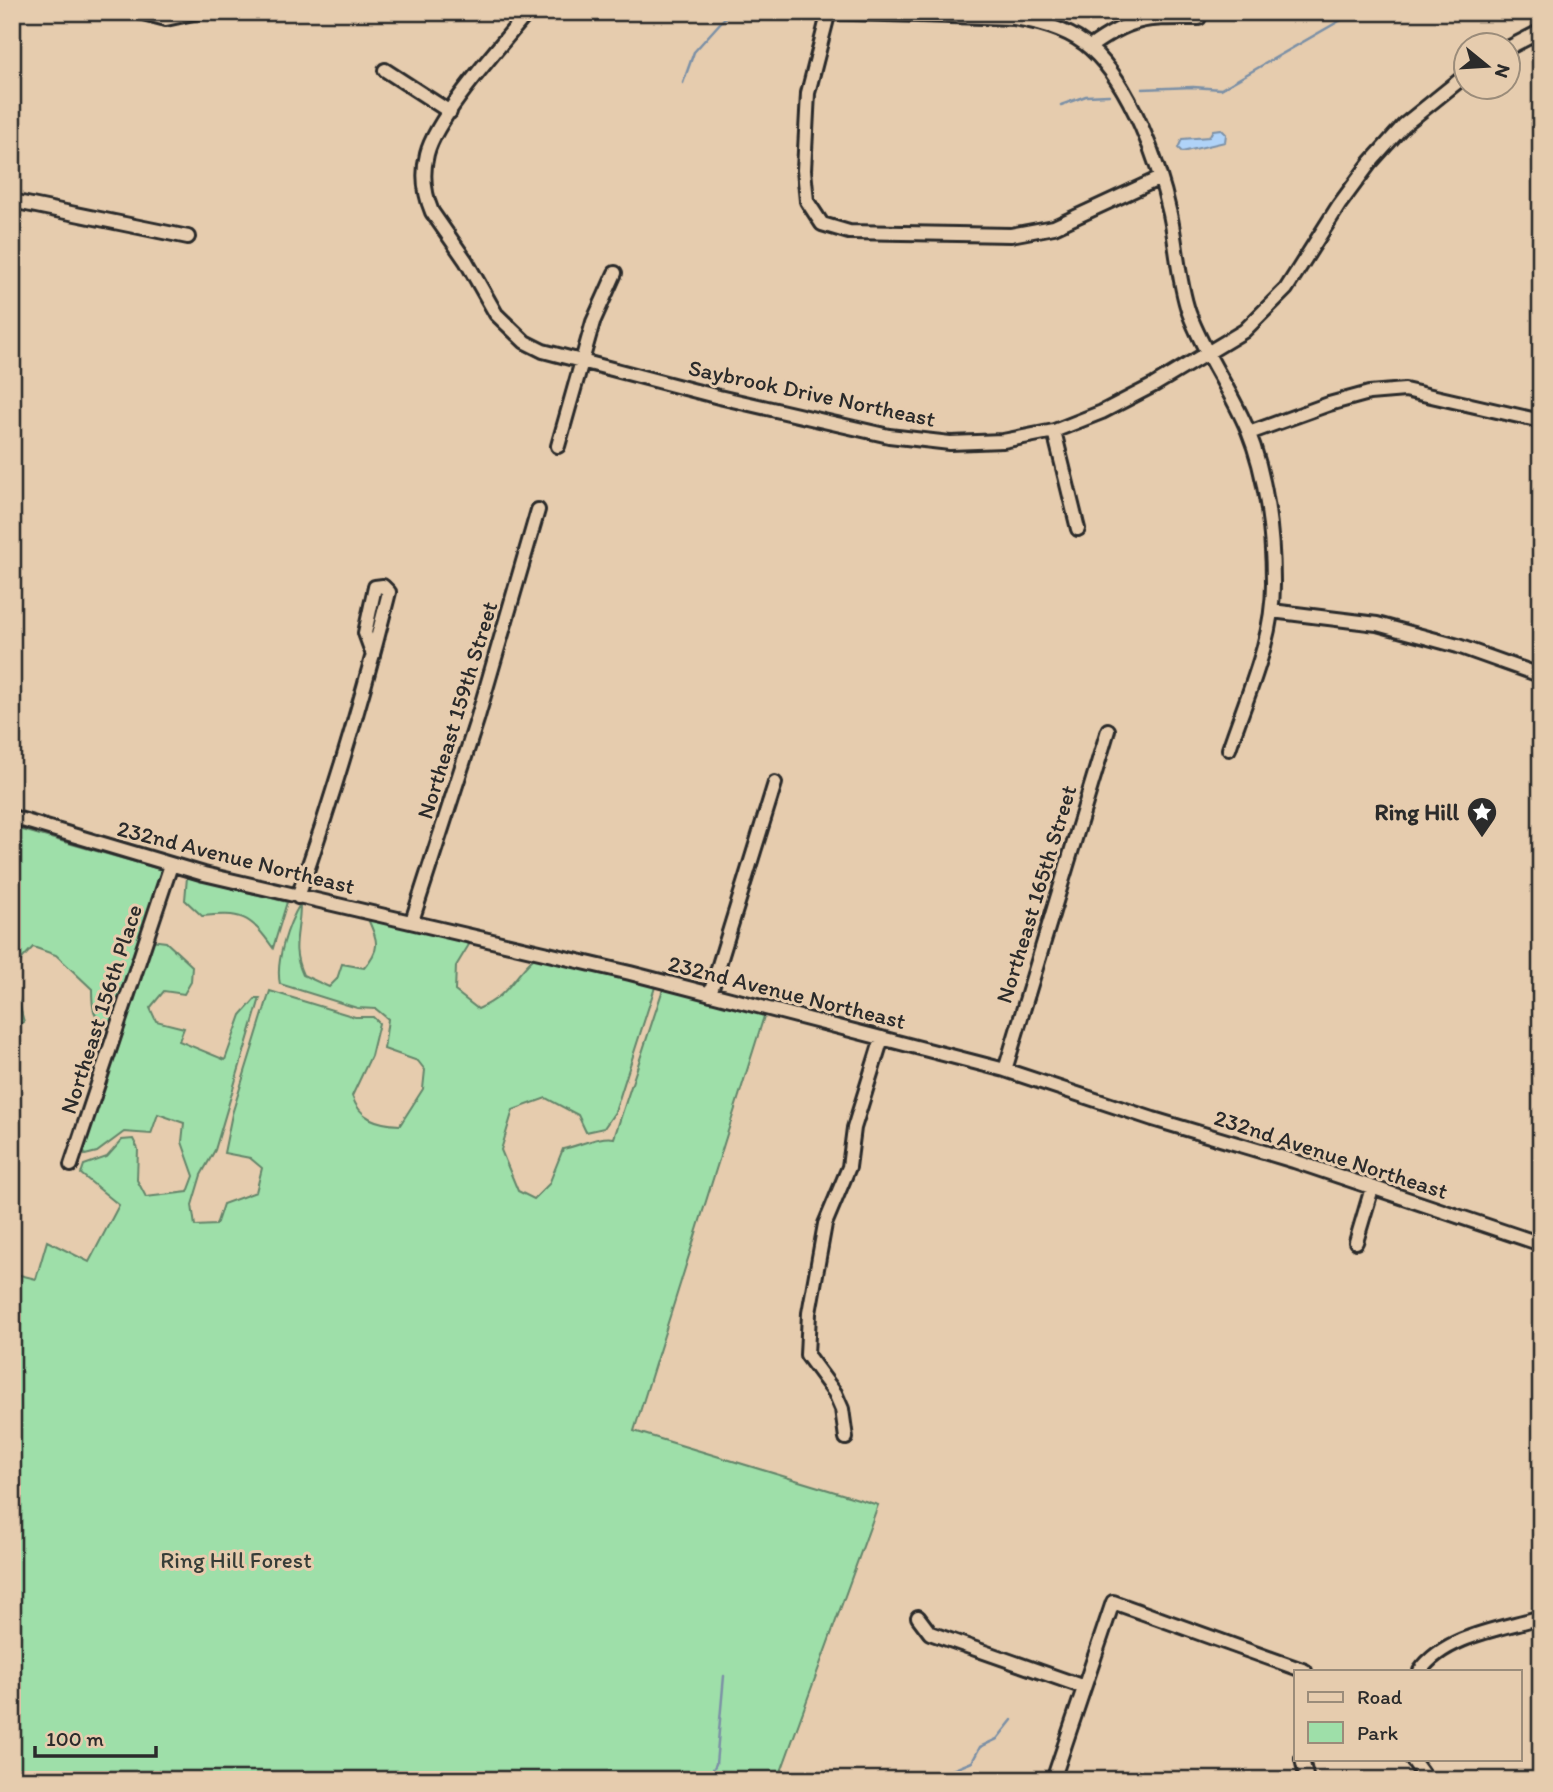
<svg xmlns="http://www.w3.org/2000/svg" width="1553" height="1792" viewBox="0 0 1553 1792" font-family="Itim,sans-serif">
  <rect width="100%" height="100%" fill="#e6ccae"/>
  <filter id="ink" filterUnits="userSpaceOnUse"><feTurbulence type="fractalNoise" baseFrequency=".0143" numOctaves="2"/><feDisplacementMap in="SourceGraphic" scale="14" xChannelSelector="R" yChannelSelector="G"/><feConvolveMatrix kernelMatrix="1 2 1 2 8 2 1 2 1" color-interpolation-filters="sRGB"/></filter>
  <g filter="url(#ink)">
    <path fill="#9edfa9" stroke="#64856a" stroke-width="2" d="M 12,827 L 163,870 L 109,1028 C 92,1020 92,1005 92,989 L 56,955 L 33,947 L 12,970 Z
      M 187,877 L 287,902 L 273,948 C 250,915 241,912 202,916 L 185,900 Z
      M 300,904 C 300,935 290,946 303,975 L 329,987 L 337,979 L 342,964 L 364,968 C 381,948 378,942 368,919 L 470,943 L 456,966 L 455,991 L 478,1009 C 510,995 510,980 535,957 L 656,984 L 615,1112 L 604,1128 L 586,1132 L 578,1115 L 546,1098 L 513,1110 L 501,1150 L 518,1191 L 534,1199 L 549,1184 L 563,1149 C 579,1146 600,1135 614,1138 L 664,986 L 765,1013 L 634,1431 L 878,1505 L 778,1780 L 12,1780 L 12,1273 L 36,1279 L 47,1241 L 89,1262 L 119,1205 L 81,1174 L 84,1165 L 107,1157 L 122,1140 L 133,1139 L 138,1149 L 137,1180 L 146,1197 L 188,1192 L 194,1176 L 182,1142 L 184,1123 L 158,1114 L 151,1134 L 124,1132 L 97,1152 L 85,1155 L 82,1145 L 151,940 L 166,942 L 192,966 L 191,982 L 184,994 L 164,991 L 150,1008 L 156,1021 L 184,1028 L 179,1041 L 225,1060 L 241,1015 L 256,998 L 260,998 L 215,1150 L 201,1175 L 192,1205 L 195,1226 L 216,1225 L 223,1204 L 256,1192 L 262,1168 L 250,1158 L 224,1153 L 232,1114 L 270,991 L 355,1017 L 373,1017 L 379,1023 L 371,1056 L 352,1096 C 360,1119 377,1124 400,1125 L 423,1089 L 425,1070 L 418,1061 L 384,1049 L 388,1019 L 376,1009 L 357,1008 L 280,984 C 275,962 288,924 300,904 Z
      M 12,978 L 24,1022 L 12,1028 Z"/>
    <path fill="#b0d3f8" stroke="#7b90a6" stroke-width="2" d="M 1221,129 L 1226,134 L 1225,142 L 1182,152 L 1178,148 L 1182,139 L 1209,137 L 1213,130 Z"/>
    <g fill="none" stroke-linecap="round" stroke-linejoin="round">
      <path stroke="#7b90a6" stroke-width="2.5" d="M 683,83 L 694,52 L 730,12
        M 1142,89 L 1193,87 L 1221,89 L 1355,12
        M 1061,105 L 1086,96 L 1109,95
        M 707,1780 L 716,1764 L 724,1676
        M 873,1780 L 877,1780
        M 911,1780 L 950,1771 L 972,1762 L 980,1747 L 997,1739 L 1012,1720"/>
      <g stroke="#2b2b2b" stroke-width="18">
        <path id="minor" d="M 139,12 L 166,19 L 198,12
          M 528,12 C 502,44 436,117 427,154 C 422,174 424,193 432,212 L 466,261 L 496,314 L 525,342 L 543,351 L 719,397 L 889,436 L 950,443 L 1003,441 L 1054,431 L 1102,412 L 1154,385 L 1244,331 L 1286,289 L 1339,205 L 1370,163 L 1404,125 L 1466,75
          M 822,12 L 1014,18 C 1040,22 1071,30 1091,49 C 1130,84 1159,163 1170,214 C 1177,246 1178,281 1189,313 C 1204,354 1231,390 1248,431 C 1266,475 1273,533 1273,581 C 1274,639 1247,695 1229,749
          M 828,15 L 808,93 L 804,170 L 807,201 L 822,224 L 849,232 L 1011,235 L 1054,227 L 1160,178
          M 1090,47 C 1133,16 1148,18 1199,18
          M 1508,48 L 1541,31
          M 385,70 L 450,112
          M 12,201 L 188,237
          M 1054,431 L 1078,529
          M 1249,433 L 1329,404 L 1369,393 L 1405,390 L 1541,421
          M 558,446 L 593,322 L 615,273
          M 1272,611 L 1377,624 L 1458,646 L 1534,673 L 1541,671
          M 12,817 L 204,874 L 630,973 L 1005,1070 L 1153,1119 L 1294,1161 L 1541,1244
          M 298,897 C 332,800 362,700 387,600 L 389,592 L 383,586 L 375,587 L 365,633 L 373,655
          M 412,921 L 477,720 L 538,510
          M 710,994 L 775,783
          M 1005,1070 L 1108,730
          M 71,1165 L 171,865
          M 1356,1242 L 1372,1188
          M 846,1438 L 842,1409 L 835,1393 L 807,1355 L 809,1313 L 825,1224 L 849,1167 L 854,1128 L 882,1038
          M 918,1617 L 930,1633 L 1084,1687
          M 1420,1671 C 1446,1635 1501,1629 1541,1617
          M 1302,1759 L 1307,1780
          M 1412,1759 L 1427,1780
          M 1053,1780 L 1113,1602 L 1305,1671"/>
      </g>
      <use href="#minor" stroke="#e6ccae" stroke-width="12"/>
    </g>
  </g>
  <defs>
    <g id="sight-pin" transform="scale(1.575)"><path d="M0 17L-7.5 6A9.5 9.5 0 1 1 7.5 6Z" fill="#2b2b2b" stroke="#e6ccae"/><path d="M0-6L1.8-2.2L6-1.7L2.9 1.2L3.7 5.4L0 3.3L-3.7 5.4L-2.9 1.2L-6-1.7L-1.8-2.2Z" fill="#fff"/></g>
  </defs>
  <g fill-rule="evenodd">
    <use href="#sight-pin" x="1482" y="812"/>
  </g>
  <g text-anchor="middle" dominant-baseline="central" stroke-width="6" stroke-linejoin="round" paint-order="stroke">
    <g font-size="23" fill="#2b2b2b" stroke="#e6ccae">
      <text transform="translate(812 393) rotate(12)">Saybrook Drive Northeast</text>
      <text transform="translate(457 710) rotate(-73)">Northeast 159th Street</text>
      <text transform="translate(236 857) rotate(14)">232nd Avenue Northeast</text>
      <text transform="translate(1036 894) rotate(-73)">Northeast 165th Street</text>
      <text transform="translate(787 992) rotate(14)">232nd Avenue Northeast</text>
      <text transform="translate(101 1009) rotate(-72)">Northeast 156th Place</text>
      <text transform="translate(1331 1154) rotate(18)">232nd Avenue Northeast</text>
    </g>
    <g font-size="23" font-weight="bold" fill="#2b2b2b" stroke="#e6ccae" text-anchor="end">
      <text x="1459" y="812">Ring Hill</text>
    </g>
    <g font-size="23" fill="#363d38" stroke="#e6ccae">
      <text x="236" y="1560">Ring Hill Forest</text>
    </g>
  </g>
  <rect width="1553" height="1792" fill="none" stroke="#e6ccae" stroke-width="42"/>
  <rect x="21" y="21" width="1511" height="1750" fill="none" stroke="#2b2b2b" stroke-width="2.5" filter="url(#ink)"/>
  <rect x="1294" y="1670" width="228" height="91" fill="#e6ccae" stroke="#9b8c7a" stroke-width="2"/>
  <rect x="1308" y="1692" width="35" height="10" fill="#e6ccae" stroke="#9b8c7a" stroke-width="2"/>
  <text x="1357" y="1704" font-size="21" fill="#2b2b2b">Road</text>
  <rect x="1308" y="1722" width="35" height="21" fill="#9edfa9" stroke="#9b8c7a" stroke-width="2"/>
  <text x="1357" y="1740" font-size="21" fill="#2b2b2b">Park</text>
  <g transform="translate(1487 66) rotate(108)"><circle r="33" fill="#e6ccae" stroke="#9b8c7a" stroke-width="2"/>
  <path d="M0-5L12 26L0 18L-12 26Z" fill="#2b2b2b"/>
  <text y="-10" font-size="19" font-weight="bold" text-anchor="middle" fill="#2b2b2b">N</text>
  </g>
  <path d="M35 1746v10h121v-10" fill="none" stroke="#2b2b2b" stroke-width="3.5"/>
  <text x="46" y="1746" font-size="21" fill="#2b2b2b" stroke="#e6ccae" stroke-width="5" paint-order="stroke">100 m</text>
</svg>
